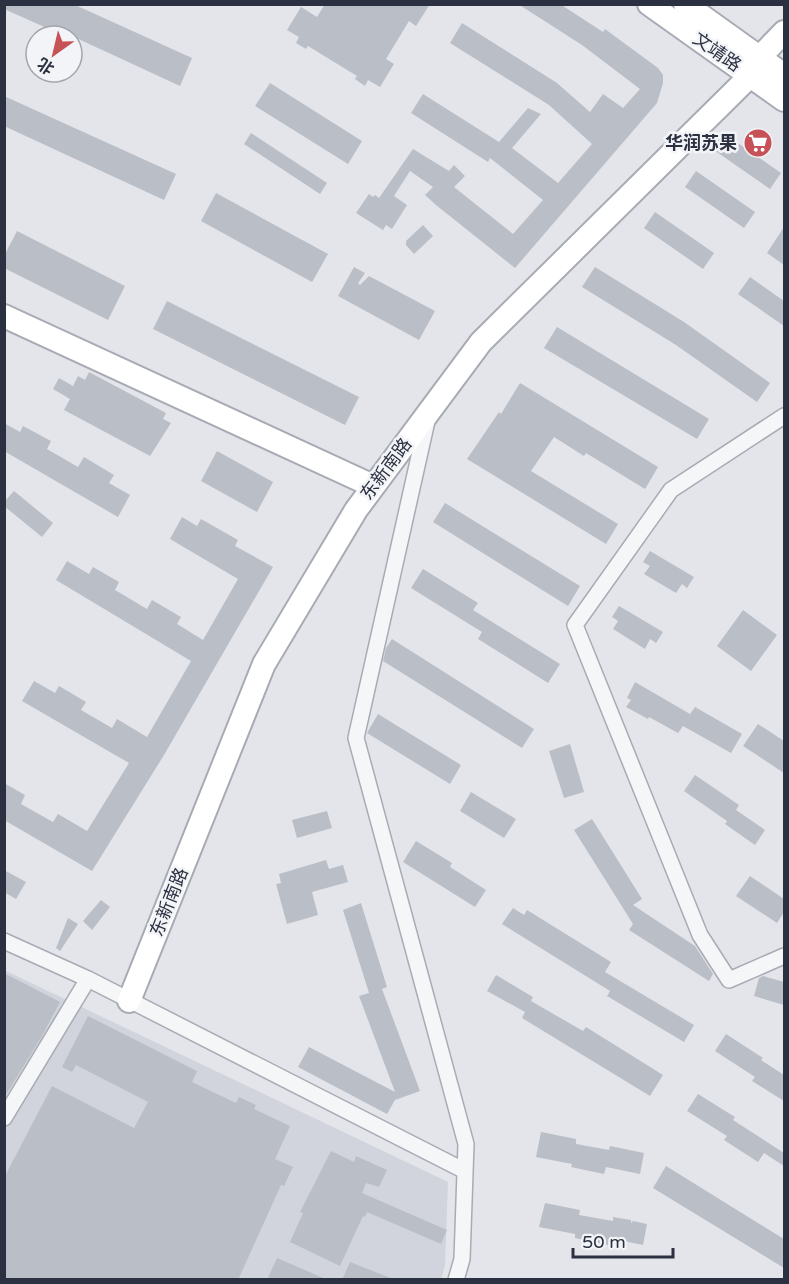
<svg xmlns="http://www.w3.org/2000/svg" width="789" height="1284" viewBox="0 0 789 1284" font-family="'Varela Round','Noto Sans SC',sans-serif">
  <rect width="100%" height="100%" fill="#e3e5ea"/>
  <path fill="#d1d4dc" d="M 4,970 L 448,1182 L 445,1266 L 441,1279 L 5,1279 Z"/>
  <path fill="#babec7" d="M 4,4 L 73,4 L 192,58 L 180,86 L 72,36 L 50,27 L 49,29 L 4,9 Z
    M 325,4 L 430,4 L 416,26 L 409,21 L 386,59 L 394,64 L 380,87 L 368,80 L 365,86 L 355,79 L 357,76 L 308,46 L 306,49 L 296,43 L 299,37 L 287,30 L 301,7 L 317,17 Z
    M 518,4 L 560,4 L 603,32 L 605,29 L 658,68 L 663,75 L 663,83 L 657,103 L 515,268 L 436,205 L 425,195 L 433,187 L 410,171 L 394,196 L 407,205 L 392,229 L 386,225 L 383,230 L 356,213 L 369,194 L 373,197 L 375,195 L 379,198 L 413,149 L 449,171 L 454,165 L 465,176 L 454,187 L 513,234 L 543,200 L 490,158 L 488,162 L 411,113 L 423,94 L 499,142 L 528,108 L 541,114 L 512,148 L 558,183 L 592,144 L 549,105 L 450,43 L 462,23 L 557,83 L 590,112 L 603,94 L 623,108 L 640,89 L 582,45 Z
    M 270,83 L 362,141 L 348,164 L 255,106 Z
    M 4,96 L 176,174 L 164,200 L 4,126 Z
    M 722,132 L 781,173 L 770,189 L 711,148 Z
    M 251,133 L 327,183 L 320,194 L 244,144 Z
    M 696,171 L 755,212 L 744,228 L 685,187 Z
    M 216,193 L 328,254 L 312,282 L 201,221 Z
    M 655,212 L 714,253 L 703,269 L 644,228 Z
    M 423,225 L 433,236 L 414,254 L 406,245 L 406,241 Z
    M 784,227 L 784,265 L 767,253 Z
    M 17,231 L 125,286 L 108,320 L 4,268 L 4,256 Z
    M 354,267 L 365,273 L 358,283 L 360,285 L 369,276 L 435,311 L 419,340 L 338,296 Z
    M 595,267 L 684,322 L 770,383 L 757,402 L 676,345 L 582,287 Z
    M 750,277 L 784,301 L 784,326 L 738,294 Z
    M 167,301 L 359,397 L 345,425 L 153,329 Z
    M 557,327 L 709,419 L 697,439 L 544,348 Z
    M 89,372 L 166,413 L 163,419 L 171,423 L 150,456 L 64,410 L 70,399 L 53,389 L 59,378 L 73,386 L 78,376 L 85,380 Z
    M 520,383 L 658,467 L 645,489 L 586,453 L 584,456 L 554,437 L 531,471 L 618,524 L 606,544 L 467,459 L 499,412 L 501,414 Z
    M 4,423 L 20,432 L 23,426 L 51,441 L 47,449 L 78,467 L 84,457 L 114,475 L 109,483 L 130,495 L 118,517 L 4,451 Z
    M 217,451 L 273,482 L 257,512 L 201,481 Z
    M 14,491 L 53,523 L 42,537 L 4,506 L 4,502 Z
    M 445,503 L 580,586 L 568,606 L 433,522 Z
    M 182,517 L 197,526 L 201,519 L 238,540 L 235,546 L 273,567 L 164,755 L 92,871 L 4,820 L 4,783 L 25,795 L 21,804 L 53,822 L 58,814 L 87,831 L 129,763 L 22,701 L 34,681 L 55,693 L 59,686 L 86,702 L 81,710 L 112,728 L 117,719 L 147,737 L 191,661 L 56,580 L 67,561 L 89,574 L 93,567 L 119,582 L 115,590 L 147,609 L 152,600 L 181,617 L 177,624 L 203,640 L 238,579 L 170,539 Z
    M 650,551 L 694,577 L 687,588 L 682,584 L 676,593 L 644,574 L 650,566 L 643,562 Z
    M 423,569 L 478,603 L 473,610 L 560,664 L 548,683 L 478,639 L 482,632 L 411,588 Z
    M 619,606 L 663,632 L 656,643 L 650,639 L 645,649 L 613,629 L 618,621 L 612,617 Z
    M 743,610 L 777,635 L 751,671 L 717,646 Z
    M 392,639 L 534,729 L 522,748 L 383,661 L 386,648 Z
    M 635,682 L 690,714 L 695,707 L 742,734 L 731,753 L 683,726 L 678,733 L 649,717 L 648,719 L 626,707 L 631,700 L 627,698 Z
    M 378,714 L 461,765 L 450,784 L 367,733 Z
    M 758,724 L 784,741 L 784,773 L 743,746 Z
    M 570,744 L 584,792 L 564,798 L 549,751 Z
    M 695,775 L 739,805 L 736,810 L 765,830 L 755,845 L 725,824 L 727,821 L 684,791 Z
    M 471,792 L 516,819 L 504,838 L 460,811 Z
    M 327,811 L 332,828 L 297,838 L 292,820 Z
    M 592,819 L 642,899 L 633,905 L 695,946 L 713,974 L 709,981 L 629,930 L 633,924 L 574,830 Z
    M 416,841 L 452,863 L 450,867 L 486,890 L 475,907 L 403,862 Z
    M 326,860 L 329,869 L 343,865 L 348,882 L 312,892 L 318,915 L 287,924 L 276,884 L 281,883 L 279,874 Z
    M 4,870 L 26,882 L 16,899 L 4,892 Z
    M 750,876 L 784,899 L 784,912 L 777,923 L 736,896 Z
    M 101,900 L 110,907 L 92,930 L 83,921 Z
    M 361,903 L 387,987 L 382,989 L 420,1091 L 395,1100 L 387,1114 L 298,1067 L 309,1047 L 395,1092 L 359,996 L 369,993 L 343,910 Z
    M 513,908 L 524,915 L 527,910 L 611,962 L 605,972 L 694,1025 L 684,1042 L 607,996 L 610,991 L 502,924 Z
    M 68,918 L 78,924 L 60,951 L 56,948 Z
    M 4,973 L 60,1002 L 42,1036 L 4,1098 Z
    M 496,975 L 533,997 L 531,1001 L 583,1031 L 586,1027 L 663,1075 L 650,1096 L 522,1018 L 525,1012 L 487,991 Z
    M 763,976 L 784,982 L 784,1005 L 754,996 L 759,978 Z
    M 88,1016 L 197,1071 L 192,1082 L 236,1103 L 239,1097 L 256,1105 L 254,1109 L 290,1126 L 275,1159 L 293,1167 L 284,1186 L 281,1185 L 238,1280 L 4,1280 L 4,1178 L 52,1086 L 134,1128 L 148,1102 L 76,1065 L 72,1072 L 62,1067 Z
    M 726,1034 L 763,1058 L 761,1060 L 784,1075 L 784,1101 L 752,1081 L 755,1077 L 715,1051 Z
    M 698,1094 L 735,1117 L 733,1120 L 784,1153 L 784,1166 L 764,1153 L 758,1162 L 724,1140 L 727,1136 L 687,1111 Z
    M 541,1132 L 576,1139 L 576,1144 L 609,1150 L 610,1146 L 644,1153 L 640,1174 L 606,1167 L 604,1174 L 571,1167 L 572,1164 L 536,1157 Z
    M 331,1151 L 354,1162 L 356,1156 L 387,1170 L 379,1187 L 366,1183 L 362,1193 L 447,1230 L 441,1244 L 367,1212 L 365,1217 L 363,1216 L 340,1266 L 290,1242 L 303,1213 L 300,1212 Z
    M 666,1166 L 784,1239 L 784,1268 L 653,1188 Z
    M 545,1203 L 580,1210 L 579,1215 L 613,1221 L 613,1217 L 631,1220 L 631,1223 L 633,1221 L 647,1224 L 643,1245 L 609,1238 L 608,1245 L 575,1238 L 575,1234 L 539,1227 Z
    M 277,1258 L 328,1280 L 267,1280 Z
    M 350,1262 L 393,1279 L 393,1280 L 342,1280 Z"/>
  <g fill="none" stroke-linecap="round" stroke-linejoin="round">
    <g stroke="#a8abb4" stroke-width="18">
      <path id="street" d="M 784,416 L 671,490 L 575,625 L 700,935 L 729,980 L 784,956
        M 427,421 L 356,738 L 466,1144 L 462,1259 L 456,1280
        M 4,941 L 88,979 L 4,1118
        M 88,979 L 465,1171"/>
    </g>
    <g stroke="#a8abb4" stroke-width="26">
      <path id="secondary" d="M 649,4 L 784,100
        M 685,4 L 784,75
        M 4,316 L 373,486
        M 129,1001 L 264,664 L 356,510 L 481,342 L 750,76 L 759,58 L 784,32"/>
    </g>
    <use href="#street" stroke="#f5f6f8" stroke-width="15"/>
    <use href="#secondary" stroke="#fff" stroke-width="22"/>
  </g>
  <defs>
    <g id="supermarket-disc" transform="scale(1.5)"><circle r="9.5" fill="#c65157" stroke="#f2f4f7"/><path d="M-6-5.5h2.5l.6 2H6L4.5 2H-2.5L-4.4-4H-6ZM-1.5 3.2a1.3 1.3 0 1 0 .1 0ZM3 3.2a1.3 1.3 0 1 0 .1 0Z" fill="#fff"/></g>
  </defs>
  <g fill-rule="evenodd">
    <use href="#supermarket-disc" x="758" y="143"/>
  </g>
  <g text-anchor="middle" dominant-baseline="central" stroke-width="5" stroke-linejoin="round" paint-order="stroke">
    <g font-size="18" fill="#2c3141" stroke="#f2f4f7">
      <text transform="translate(717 52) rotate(35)">文靖路</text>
      <text transform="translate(386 469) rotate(-53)">东新南路</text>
      <text transform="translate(169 902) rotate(-68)">东新南路</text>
    </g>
    <g font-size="18" font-weight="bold" fill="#2c3141" stroke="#f2f4f7" text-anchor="end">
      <text x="737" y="143">华润苏果</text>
    </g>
  </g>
  <rect width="789" height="1284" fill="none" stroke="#2c3141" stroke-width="12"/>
  <g transform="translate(54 54) rotate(214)"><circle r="28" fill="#f2f4f7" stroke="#a3a6ae" stroke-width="1.5"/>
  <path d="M0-4.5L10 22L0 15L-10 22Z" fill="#c65157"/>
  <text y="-9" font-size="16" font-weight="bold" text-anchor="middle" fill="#2c3141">北</text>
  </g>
  <path d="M573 1248v9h100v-9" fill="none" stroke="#2c3141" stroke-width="3"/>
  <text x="582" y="1248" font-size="18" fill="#2c3141" stroke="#f2f4f7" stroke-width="4.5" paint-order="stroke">50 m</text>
</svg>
